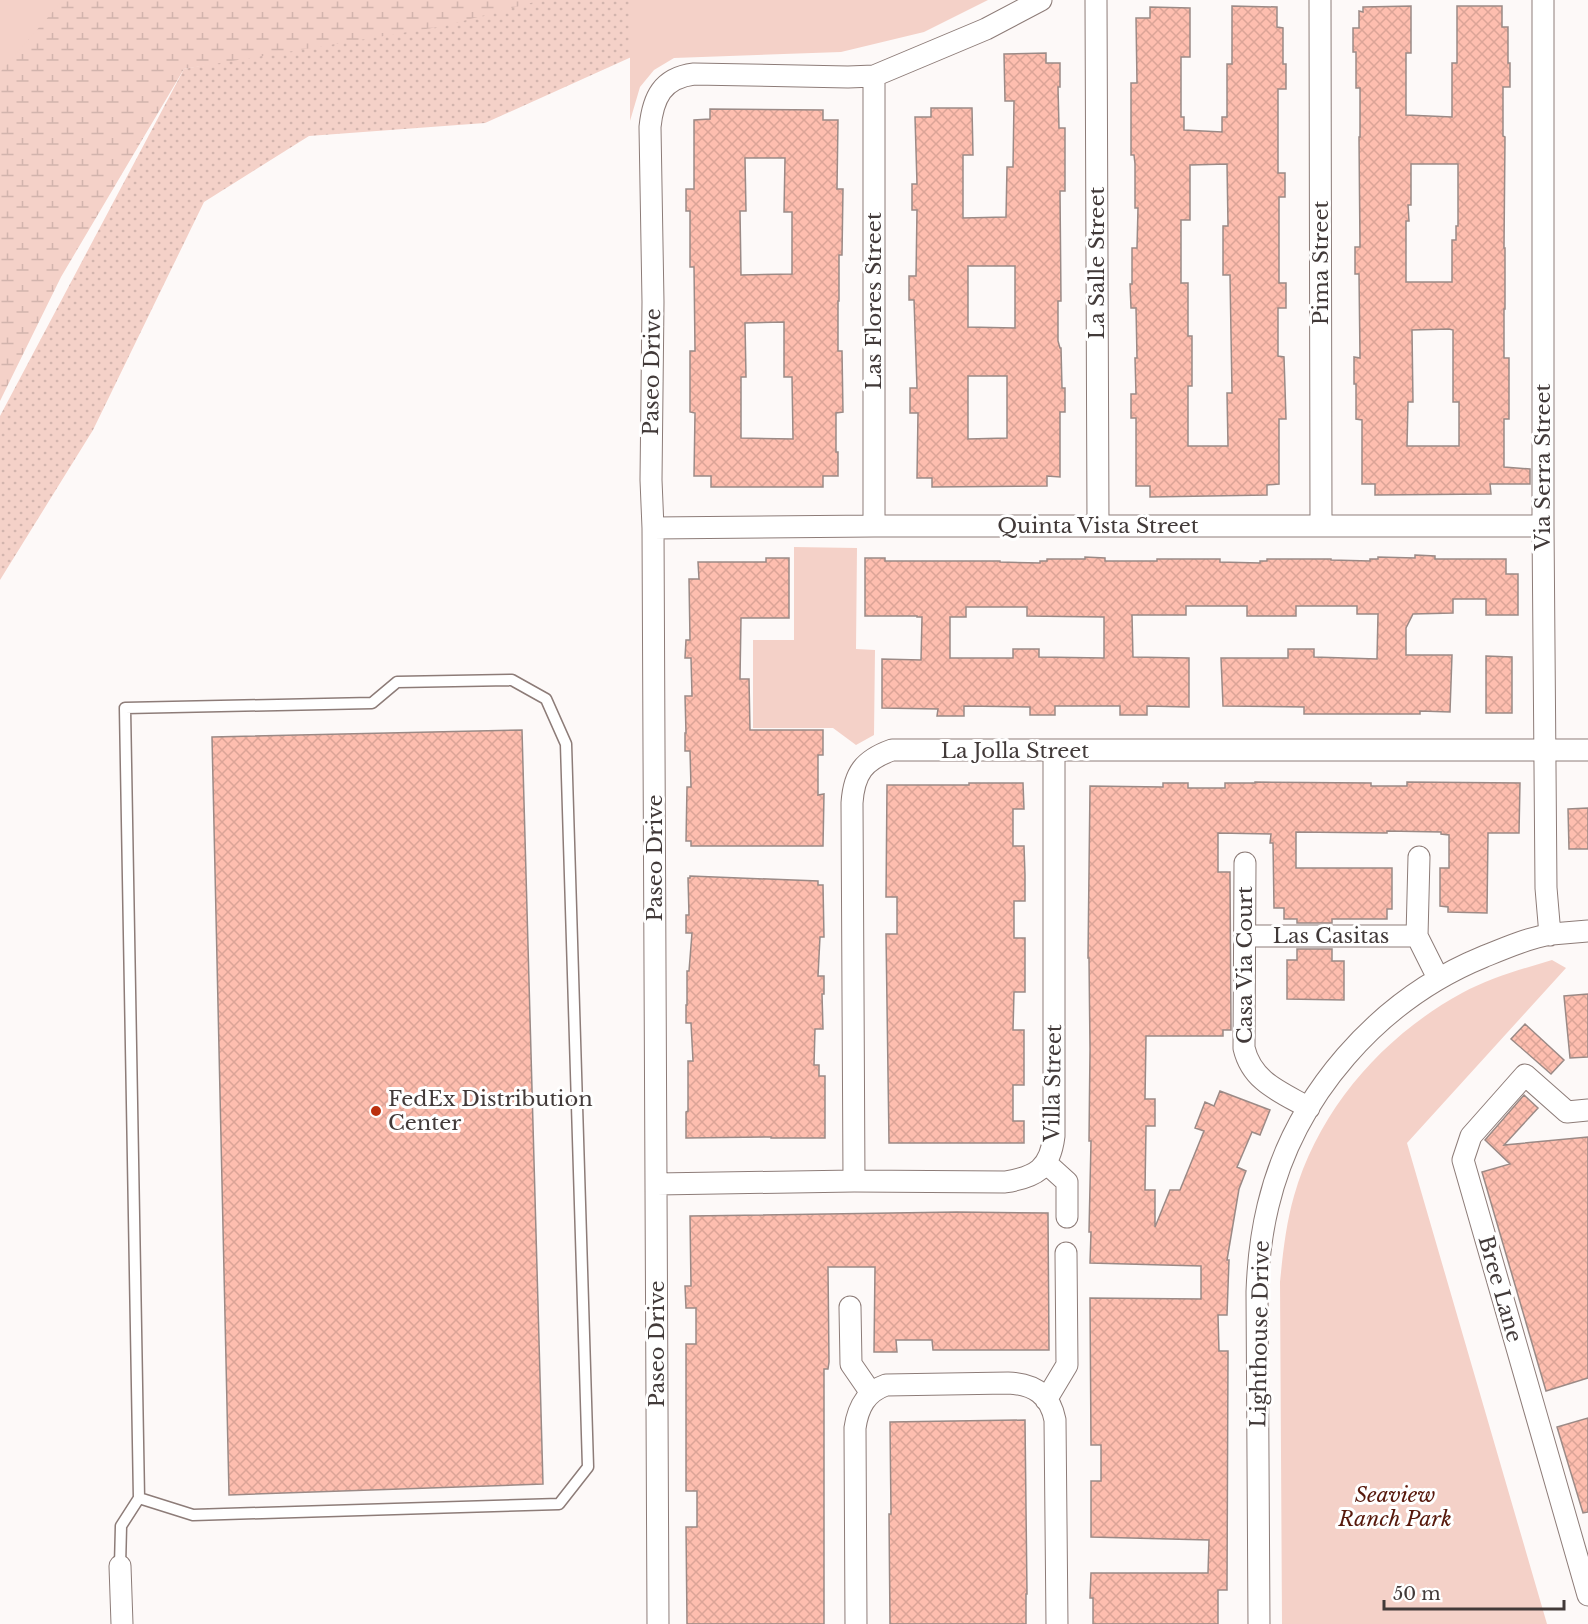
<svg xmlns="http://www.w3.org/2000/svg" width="1588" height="1624" viewBox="0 0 1588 1624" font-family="'Libre Baskerville',serif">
  <defs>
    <pattern id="grass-dots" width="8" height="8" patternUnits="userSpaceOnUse" patternTransform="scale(1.5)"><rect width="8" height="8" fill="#f4d1c8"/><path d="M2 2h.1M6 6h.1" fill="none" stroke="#d2b4ad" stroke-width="1.8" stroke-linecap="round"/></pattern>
    <pattern id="wetland-marsh" width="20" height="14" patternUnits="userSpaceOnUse" patternTransform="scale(1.5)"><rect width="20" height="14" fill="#f4d1c8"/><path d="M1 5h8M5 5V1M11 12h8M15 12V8" fill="none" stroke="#d2b4ad"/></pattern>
    <pattern id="building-cross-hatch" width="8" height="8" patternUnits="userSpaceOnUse" patternTransform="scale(1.5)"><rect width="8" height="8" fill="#febeaf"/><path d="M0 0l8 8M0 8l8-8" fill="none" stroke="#dba497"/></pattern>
  </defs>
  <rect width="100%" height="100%" fill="#fdf9f8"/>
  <path fill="url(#grass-dots)" d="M 539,0 L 952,0 L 658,45 L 485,123 L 309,136 L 204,202 L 93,430 L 0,580 L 0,416 L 184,69 Z"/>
  <path fill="url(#wetland-marsh)" d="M 0,0 L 542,0 L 444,26 L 184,69 L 61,277 L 0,401 Z"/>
  <path fill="#f4d1c8" d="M 0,0 L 63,0 L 0,72 Z
    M 630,0 L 988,0 L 924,32 L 841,52 L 674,58 L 654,70 L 640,87 L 630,121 Z
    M 794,547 L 857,548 L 856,649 L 875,650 L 874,735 L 856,745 L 833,728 L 753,728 L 753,640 L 794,640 Z
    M 1552,960 L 1566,968 L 1407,1143 L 1547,1624 L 1282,1624 L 1280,1282 C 1283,1252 1286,1224 1294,1196 C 1319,1109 1383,1036 1462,993 C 1490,978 1522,969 1552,960 Z"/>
  <path fill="url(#building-cross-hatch)" stroke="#9b8a86" stroke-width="1.5" fill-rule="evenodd" d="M 1232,6 L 1277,7 L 1277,27 L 1283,28 L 1283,64 L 1286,64 L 1286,89 L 1278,89 L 1278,173 L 1285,173 L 1285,197 L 1279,197 L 1279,283 L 1286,283 L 1286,308 L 1278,308 L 1278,356 L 1284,357 L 1286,419 L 1279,419 L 1279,484 L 1267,485 L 1267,495 L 1150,497 L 1150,486 L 1136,486 L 1136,418 L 1131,418 L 1131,394 L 1136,394 L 1135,358 L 1137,358 L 1136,308 L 1131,308 L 1130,284 L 1132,284 L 1132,248 L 1137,248 L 1138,208 L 1135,208 L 1135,164 L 1134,155 L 1131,155 L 1131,83 L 1137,83 L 1136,18 L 1150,18 L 1150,7 L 1190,8 L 1190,57 L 1181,57 L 1181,117 L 1184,117 L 1184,130 L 1222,132 L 1222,117 L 1227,117 L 1227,64 L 1232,64 ZM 1227,164 L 1228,226 L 1223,226 L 1223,275 L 1230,275 L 1232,393 L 1227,393 L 1228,446 L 1188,446 L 1188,386 L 1192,386 L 1192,336 L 1188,336 L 1188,283 L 1181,283 L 1181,220 L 1190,220 L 1190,165 Z
    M 1411,6 L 1411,53 L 1406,53 L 1406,115 L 1452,117 L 1452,63 L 1457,63 L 1457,6 L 1502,6 L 1502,27 L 1508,27 L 1508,63 L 1510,63 L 1510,87 L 1503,87 L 1503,136 L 1505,137 L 1504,248 L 1505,248 L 1505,309 L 1504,309 L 1504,358 L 1509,358 L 1509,419 L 1504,419 L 1504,467 L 1530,469 L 1530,484 L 1490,484 L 1491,494 L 1375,495 L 1375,484 L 1362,484 L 1362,420 L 1356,419 L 1356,384 L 1354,384 L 1354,357 L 1360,358 L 1359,274 L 1355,274 L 1355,247 L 1360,247 L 1359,137 L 1360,137 L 1360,88 L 1356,88 L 1356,52 L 1353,52 L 1353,28 L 1359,28 L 1359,11 L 1363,12 L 1363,7 ZM 1411,164 L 1458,164 L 1458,226 L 1456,226 L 1456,240 L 1452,240 L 1452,282 L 1406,282 L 1406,221 L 1409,221 L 1408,205 L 1411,205 ZM 1449,329 L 1453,330 L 1453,402 L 1459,402 L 1459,446 L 1407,446 L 1408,402 L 1413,402 L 1412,330 Z
    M 1046,53 L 1046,63 L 1060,63 L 1060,87 L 1058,87 L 1059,128 L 1065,128 L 1065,191 L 1060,191 L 1061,301 L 1058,301 L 1058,341 L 1060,348 L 1061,348 L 1062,388 L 1065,388 L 1065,412 L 1060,412 L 1060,477 L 1047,476 L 1047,486 L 932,487 L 932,478 L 917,478 L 918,413 L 910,413 L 910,388 L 917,388 L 914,300 L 909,300 L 909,276 L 916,276 L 917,210 L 912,210 L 912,184 L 917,184 L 915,117 L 931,117 L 931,108 L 972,108 L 973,155 L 963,155 L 963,218 L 1006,217 L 1007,167 L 1013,167 L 1014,101 L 1005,101 L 1004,54 ZM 968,266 L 1015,266 L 1015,328 L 968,327 ZM 968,376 L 1007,376 L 1007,438 L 968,439 Z
    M 710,109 L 823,110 L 823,120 L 838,120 L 837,189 L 843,189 L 842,255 L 839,255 L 839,301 L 838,301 L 838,351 L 842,351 L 843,412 L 836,413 L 836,452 L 838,452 L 838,476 L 823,476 L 823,487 L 711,487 L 711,476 L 694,476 L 695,413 L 690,412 L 690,351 L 695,351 L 694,267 L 690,267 L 690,211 L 686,211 L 686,189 L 694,189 L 694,120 L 710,119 ZM 745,158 L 785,158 L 784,212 L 792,212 L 792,274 L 741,275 L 740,211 L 746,211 ZM 784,322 L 784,377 L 792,377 L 793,439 L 741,438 L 741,377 L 746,377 L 745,323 Z
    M 1415,555 L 1435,556 L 1435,559 L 1506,559 L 1506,574 L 1518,574 L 1518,615 L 1486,615 L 1486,599 L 1453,599 L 1453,613 L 1413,614 L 1406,628 L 1406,655 L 1452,655 L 1450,712 L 1420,711 L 1420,714 L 1304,714 L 1304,707 L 1223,706 L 1221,658 L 1288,658 L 1288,649 L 1314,649 L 1314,657 L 1377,659 L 1378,614 L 1357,614 L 1357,606 L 1296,606 L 1296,616 L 1247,616 L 1247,606 L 1186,606 L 1186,615 L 1132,615 L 1133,657 L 1189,658 L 1189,707 L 1147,706 L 1147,715 L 1120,715 L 1120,706 L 1055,706 L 1055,715 L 1030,715 L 1030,707 L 964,706 L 964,716 L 937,716 L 938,709 L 882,708 L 882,659 L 921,660 L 922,617 L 917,617 L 917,616 L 865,616 L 865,558 L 885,558 L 885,561 L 1000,561 L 1000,562 L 1040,563 L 1040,561 L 1047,561 L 1047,559 L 1085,559 L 1085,557 L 1105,558 L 1105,561 L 1157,561 L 1157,559 L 1220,559 L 1220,562 L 1260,563 L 1260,561 L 1267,561 L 1267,559 L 1331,559 L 1331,560 L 1370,561 L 1370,559 L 1378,559 L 1378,557 L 1415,558 ZM 966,607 L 1027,607 L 1027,616 L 1104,617 L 1104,658 L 1039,657 L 1039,649 L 1013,649 L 1013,658 L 950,658 L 950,617 L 966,617 Z
    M 766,558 L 789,558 L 789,618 L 741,618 L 740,679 L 749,679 L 750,730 L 823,730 L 823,755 L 818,755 L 818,795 L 824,794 L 823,846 L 691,846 L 691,841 L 686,841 L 687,787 L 691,787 L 690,751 L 685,751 L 685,733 L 686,733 L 685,696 L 692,696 L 691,658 L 685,658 L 686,640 L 690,640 L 689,579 L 699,579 L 698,562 L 766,562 Z
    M 1486,656 L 1512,657 L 1512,713 L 1486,713 Z
    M 522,730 L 543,1484 L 229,1495 L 212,737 Z
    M 1255,782 L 1371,783 L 1371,786 L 1407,786 L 1407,782 L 1520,783 L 1519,833 L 1488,833 L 1487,913 L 1448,912 L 1448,907 L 1440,906 L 1440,868 L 1449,868 L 1449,835 L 1441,834 L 1441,832 L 1387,831 L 1387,833 L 1296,832 L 1296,868 L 1392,868 L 1392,909 L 1387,909 L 1387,919 L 1332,919 L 1332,923 L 1297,923 L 1297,919 L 1284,919 L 1284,908 L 1274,908 L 1273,843 L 1270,843 L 1271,834 L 1218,833 L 1218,872 L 1230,872 L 1231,1030 L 1223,1030 L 1223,1036 L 1146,1036 L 1145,1099 L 1155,1099 L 1155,1126 L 1146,1126 L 1145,1190 L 1155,1190 L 1155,1227 L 1170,1190 L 1180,1190 L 1204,1131 L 1195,1128 L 1205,1102 L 1214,1106 L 1220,1091 L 1270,1110 L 1260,1135 L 1252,1132 L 1237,1167 L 1246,1171 L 1239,1189 L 1227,1260 L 1229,1260 L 1227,1315 L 1218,1315 L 1219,1351 L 1228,1351 L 1227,1590 L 1218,1590 L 1218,1624 L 1093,1624 L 1093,1598 L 1090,1598 L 1091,1573 L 1208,1573 L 1209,1540 L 1091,1537 L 1091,1481 L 1101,1481 L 1101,1445 L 1091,1445 L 1090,1298 L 1201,1299 L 1201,1266 L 1090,1263 L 1091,1232 L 1089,1232 L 1091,1141 L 1089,1141 L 1090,1049 L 1089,958 L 1088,958 L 1090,786 L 1163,787 L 1163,783 L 1188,783 L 1188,788 L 1225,788 L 1225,783 L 1255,783 Z
    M 969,783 L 1023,783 L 1024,809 L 1013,809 L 1013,846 L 1024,846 L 1025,875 L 1025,901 L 1014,901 L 1014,938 L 1025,938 L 1025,992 L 1014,992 L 1013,1030 L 1024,1030 L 1024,1085 L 1013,1085 L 1013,1121 L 1024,1121 L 1024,1143 L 889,1143 L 886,934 L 897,934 L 897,897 L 886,897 L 887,785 L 969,785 Z
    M 1588,808 L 1588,849 L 1569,849 L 1568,809 Z
    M 690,876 L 818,881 L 818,885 L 823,885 L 824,937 L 820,937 L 818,976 L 824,976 L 824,994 L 822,994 L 823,1029 L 815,1029 L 814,1065 L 819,1065 L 819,1076 L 825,1076 L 825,1138 L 771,1138 L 771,1137 L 686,1138 L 686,1112 L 688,1111 L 688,1061 L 693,1061 L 691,1023 L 686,1023 L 686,1005 L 687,1005 L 687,971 L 689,971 L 692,933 L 686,933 L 686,915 L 689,915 L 688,878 L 690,878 Z
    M 1297,949 L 1332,949 L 1332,961 L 1344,961 L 1344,1000 L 1287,999 L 1287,960 L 1297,960 Z
    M 1588,994 L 1588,1057 L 1570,1058 L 1564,996 Z
    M 1525,1024 L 1564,1060 L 1551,1074 L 1511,1039 Z
    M 1524,1095 L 1538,1108 L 1504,1145 L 1588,1137 L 1588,1378 L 1546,1391 L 1482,1172 L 1510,1164 L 1485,1140 Z
    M 957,1212 L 1048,1213 L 1049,1350 L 933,1350 L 932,1340 L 896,1340 L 897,1352 L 874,1352 L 875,1267 L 828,1267 L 829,1362 L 828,1369 L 824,1369 L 824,1624 L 687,1624 L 686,1527 L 697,1527 L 697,1491 L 686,1491 L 686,1344 L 696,1344 L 696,1308 L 686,1308 L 685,1286 L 691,1286 L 690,1216 Z
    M 1588,1418 L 1588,1512 L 1583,1513 L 1557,1427 Z
    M 1025,1420 L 1027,1594 L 1026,1594 L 1026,1624 L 890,1624 L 889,1514 L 891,1514 L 890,1422 Z"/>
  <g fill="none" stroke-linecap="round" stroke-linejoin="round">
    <g stroke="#8d7c78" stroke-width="13">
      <path id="service" d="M 120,1566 L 121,1526 L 139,1498 L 125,708 L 372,703 L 397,682 L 512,680 L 546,699 L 566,744 L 588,1467 L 559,1504 L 193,1515 L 139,1498"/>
    </g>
    <g stroke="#8d7c78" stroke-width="23">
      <path id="minor" d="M 1096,0 L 1098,526
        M 1320,0 L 1321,525
        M 1543,0 L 1543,526 L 1546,888 L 1550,935
        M 874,526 L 874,76
        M 653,528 L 874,526 L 1543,526
        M 1419,857 L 1417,936 L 1438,978
        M 1245,863 L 1244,1048 C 1252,1082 1281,1092 1309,1108
        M 1246,936 L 1417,936
        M 1588,1110 L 1567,1112 L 1525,1075 L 1471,1136 L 1463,1160 L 1588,1595
        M 1046,1163 L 1067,1182 L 1067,1217
        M 854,1181 L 852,803 C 854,773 864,760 892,750 L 1588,750
        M 657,1184 L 854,1181 L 1005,1182 C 1036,1177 1050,1169 1054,1136 L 1054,751
        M 850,1307 L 851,1364 L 871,1393
        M 1046,1400 L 1067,1365 L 1066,1253
        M 120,1566 L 122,1624
        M 658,1624 L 653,528 L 651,480 L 653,302 L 650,127 C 653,98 662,78 694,74 L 848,77 L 874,76 L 986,29 L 1041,0
        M 856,1624 L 855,1428 C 858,1407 866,1392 886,1385 L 1008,1383 C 1033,1384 1050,1394 1055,1420 L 1057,1624
        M 1259,1624 L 1257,1292 C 1258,1263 1261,1235 1268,1206 C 1294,1096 1378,1000 1483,957 C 1505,948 1528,938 1552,934 C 1564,933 1576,932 1588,931"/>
    </g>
    <use href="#service" stroke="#fff" stroke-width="10"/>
    <use href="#minor" stroke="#fff" stroke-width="21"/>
  </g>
  <circle fill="#bb300e" stroke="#fff" stroke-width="2" cx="376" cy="1111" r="6"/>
  <g text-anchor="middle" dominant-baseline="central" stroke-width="6" stroke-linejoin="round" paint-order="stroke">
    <g font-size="21" fill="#423a39" stroke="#fff">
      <text transform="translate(1097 263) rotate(-90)">La Salle Street</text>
      <text transform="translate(1321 263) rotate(-90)">Pima Street</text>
      <text transform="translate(874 301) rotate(-90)">Las Flores Street</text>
      <text transform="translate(652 372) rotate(-89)">Paseo Drive</text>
      <text transform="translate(1543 467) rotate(-90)">Via Serra Street</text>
      <text x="1098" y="526">Quinta Vista Street</text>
      <text x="1015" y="751">La Jolla Street</text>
      <text transform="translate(655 858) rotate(-90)">Paseo Drive</text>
      <text x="1331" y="936">Las Casitas</text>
      <text transform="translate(1245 965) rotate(-90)">Casa Via Court</text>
      <text transform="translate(1053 1083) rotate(-89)">Villa Street</text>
      <text transform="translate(1500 1289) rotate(74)">Bree Lane</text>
      <text transform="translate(1260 1334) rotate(-89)">Lighthouse Drive</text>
      <text transform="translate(657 1344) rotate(-90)">Paseo Drive</text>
    </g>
    <g font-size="21" fill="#423a39" stroke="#fff" text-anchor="start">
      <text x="388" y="1099">FedEx Distribution<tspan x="388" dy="24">Center</tspan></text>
    </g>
    <g font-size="21" font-style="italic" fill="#57190c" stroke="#fff">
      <text x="1395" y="1495">Seaview<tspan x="1395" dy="24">Ranch Park</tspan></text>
    </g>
  </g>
  <path d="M1384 1600v9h180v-9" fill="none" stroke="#423a39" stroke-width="3"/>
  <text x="1393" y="1600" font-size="18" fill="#423a39" stroke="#ffffff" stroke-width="4.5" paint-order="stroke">50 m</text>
</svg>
